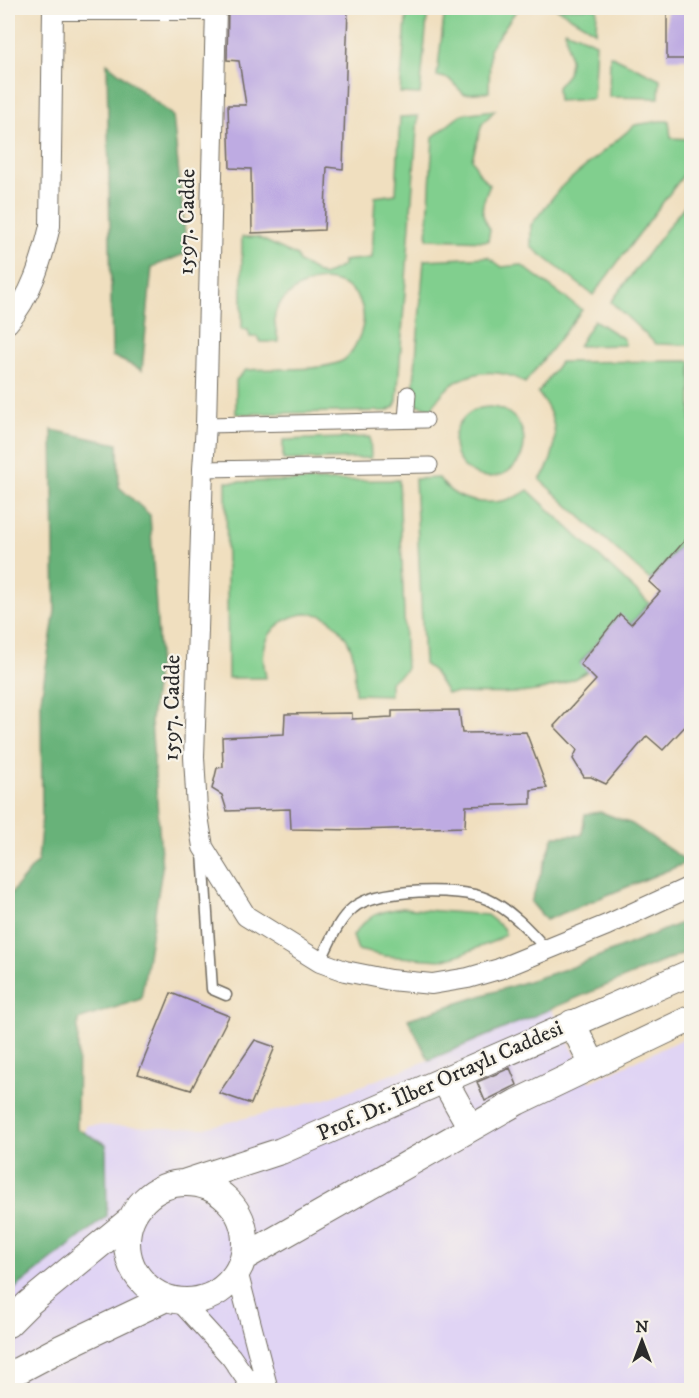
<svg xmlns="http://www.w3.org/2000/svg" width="699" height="1398" viewBox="0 0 699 1398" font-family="'IM FELL DW Pica',serif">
  <rect width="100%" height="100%" fill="#f7f3e8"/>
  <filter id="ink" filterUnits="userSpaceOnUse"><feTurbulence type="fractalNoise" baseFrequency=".0167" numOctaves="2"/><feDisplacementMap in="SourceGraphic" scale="12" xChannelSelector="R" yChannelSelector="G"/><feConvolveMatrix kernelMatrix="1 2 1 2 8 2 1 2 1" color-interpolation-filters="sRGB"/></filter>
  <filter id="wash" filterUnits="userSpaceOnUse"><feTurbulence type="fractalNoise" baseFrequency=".008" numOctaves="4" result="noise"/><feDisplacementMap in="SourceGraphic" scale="24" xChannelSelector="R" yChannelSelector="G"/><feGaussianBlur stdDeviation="1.35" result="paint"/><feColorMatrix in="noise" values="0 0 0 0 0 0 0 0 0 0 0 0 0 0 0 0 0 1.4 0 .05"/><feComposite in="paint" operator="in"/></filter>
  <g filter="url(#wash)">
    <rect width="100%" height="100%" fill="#f0dfbf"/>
    <path fill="#e0d4f4" d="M 551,1009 L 590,1082 L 691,1035 L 691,1390 L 8,1390 L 8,1235 L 76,1163 L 87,1125 L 204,1128 L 326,1099 L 429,1060 Z"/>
    <path fill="#81cf8e" stroke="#567d5c" stroke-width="1.5" d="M 407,8 L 428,8 L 420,94 L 400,93 Z
      M 445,8 L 518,8 L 490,48 L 489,92 L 464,94 L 449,79 L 437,76 Z
      M 556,8 L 597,8 L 596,32 Z
      M 565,30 L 596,43 L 593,99 L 558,101 L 557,87 L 568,74 L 570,60 Z
      M 610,55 L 660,79 L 659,98 L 609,97 Z
      M 495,110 L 482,124 L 472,159 L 480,175 L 490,185 C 482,203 478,212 490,229 L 488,241 L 427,239 L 433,137 L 462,114 Z
      M 418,116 L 397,401 L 394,407 L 387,411 L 236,414 L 236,380 L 246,370 C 272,368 320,372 342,361 C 351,356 356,344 360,335 C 377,290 327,263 291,293 C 284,298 277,306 275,314 C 273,322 277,334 279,342 L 261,342 L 257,337 L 250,337 L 248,330 L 242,329 L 242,237 L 257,237 L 297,256 L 299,262 L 323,276 L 343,266 L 343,261 L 372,258 L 375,197 L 396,194 L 400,117 Z
      M 660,121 L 669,121 L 671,138 L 691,139 L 691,165 L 593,295 L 531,247 L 531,225 L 561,187 L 635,125 Z
      M 691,197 L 691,345 L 656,344 L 611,302 Z
      M 488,257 L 502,267 L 521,265 L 582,310 L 525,383 C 493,362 448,374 432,409 L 415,404 L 413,394 L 424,260 Z
      M 594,320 L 624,339 L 625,345 L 578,346 Z
      M 691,361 L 691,536 L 689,535 L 650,580 L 540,480 C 560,452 560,420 538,393 L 560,362 Z
      M454 442a35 35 0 1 1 70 0a35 35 0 1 1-70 0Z
      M 370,437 L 371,458 L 283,460 L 283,440 Z
      M 439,478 C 458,508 503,508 528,490 L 649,603 L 631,624 L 620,615 L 580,663 L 588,671 C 543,700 498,693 447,693 L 433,671 L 424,664 L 415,479 Z
      M 399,480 L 406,670 L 390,682 L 390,695 L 355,694 C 354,681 356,665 352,652 C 348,637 332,615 315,614 C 291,612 268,626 264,650 C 262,659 265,670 266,678 L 228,678 L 226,482 Z
      M 402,908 L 487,915 L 503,928 L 505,934 L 497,940 L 462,954 L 441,960 L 385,956 L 358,950 L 353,936 C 367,915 378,912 402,908 Z"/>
    <path fill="#68b279" stroke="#4a6e52" stroke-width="1.5" d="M 107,63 L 173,116 L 187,253 L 152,267 L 142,370 L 112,356 Z
      M 52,430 L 118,444 L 119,487 L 150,515 L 159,653 L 151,721 L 162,869 L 141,999 L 78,1020 L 77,1129 L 106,1144 L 107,1216 L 8,1294 L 8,897 L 38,861 L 42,816 L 41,699 L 55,611 Z
      M 601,812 L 632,824 L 688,862 L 546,920 L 531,902 L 554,836 L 582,835 L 585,814 Z
      M 691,919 L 691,950 L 429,1060 L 408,1019 L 572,967 Z"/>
    <g id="blocks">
      <path fill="#beabe2" d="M 228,8 L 348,8 L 343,169 L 327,167 L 324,230 L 252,233 L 251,169 L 230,168 L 228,105 L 246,105 L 239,61 L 227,60 Z
        M 667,8 L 692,8 L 692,59 L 667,59 Z
        M 692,532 L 692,719 L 663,750 L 647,736 L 606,784 L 591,777 L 584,777 L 573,759 L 577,750 L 554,726 L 596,680 L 580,664 L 620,614 L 631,624 L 660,592 L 649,582 Z
        M 459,710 L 462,733 L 526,732 L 547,788 L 531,790 L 531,804 L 466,806 L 465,827 L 356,830 L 291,829 L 290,809 L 227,811 L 222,795 L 212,789 L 217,768 L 223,767 L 222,737 L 284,734 L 285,714 L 352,713 L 352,719 L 392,717 L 392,711 Z
        M 171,993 L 229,1016 L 191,1090 L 138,1074 Z
        M 255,1040 L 275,1047 L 251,1104 L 219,1093 Z
        M 510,1068 L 517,1085 L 485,1101 L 477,1082 Z"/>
    </g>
  </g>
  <g filter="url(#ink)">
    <use href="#blocks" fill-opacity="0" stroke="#706a5f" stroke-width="1.5"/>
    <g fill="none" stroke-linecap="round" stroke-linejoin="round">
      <g stroke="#706a5f" stroke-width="13">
        <path id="service" d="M 203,853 L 212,989 L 226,995
          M 320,962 C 329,944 337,921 353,908 C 376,888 460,887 487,899 C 511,910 529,930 546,949"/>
      </g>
      <g stroke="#706a5f" stroke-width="17">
        <path id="pedestrian" d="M 406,420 L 408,394
          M 206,425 L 426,420
          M 203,469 L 430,465"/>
      </g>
      <g stroke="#706a5f" stroke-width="22">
        <path id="minor" d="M 216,8 L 206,425 L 203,469 L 194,757 L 197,810 L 203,847 L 246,916 L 320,962 L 345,971 L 390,980 L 432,984 L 468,978 L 499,969 L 607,925 L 692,886
          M 53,10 L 216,10
          M 8,323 C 31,297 42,260 50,226 L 53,8
          M 237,1271 L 268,1390
          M 180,1301 L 231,1357 L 254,1390"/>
      </g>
      <g stroke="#706a5f" stroke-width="28">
        <path id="tertiary" d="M 572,1023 L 593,1065
          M 444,1080 L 471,1128
          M 186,1182 L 281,1151 L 692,972
          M127 1242a59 59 0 1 1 118 0a59 59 0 1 1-118 0Z
          M 243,1258 L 517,1102 L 692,1018
          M 8,1324 L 29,1303 L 131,1219
          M 8,1376 L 61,1348 L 166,1298"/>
      </g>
      <use href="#service" stroke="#fff" stroke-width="10"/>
      <use href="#pedestrian" stroke="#fff" stroke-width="15"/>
      <use href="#minor" stroke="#fff" stroke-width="20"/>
      <use href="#tertiary" stroke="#fff" stroke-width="26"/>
    </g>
  </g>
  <g text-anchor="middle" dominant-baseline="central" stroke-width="4.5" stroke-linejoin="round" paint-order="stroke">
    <g font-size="22" fill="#2b2b2b" stroke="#f7f3e8">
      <text transform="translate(187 222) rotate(-89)">1597. Cadde</text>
      <text transform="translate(172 708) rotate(-89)">1597. Cadde</text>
      <text transform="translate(440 1081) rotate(-24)">Prof. Dr. İlber Ortaylı Caddesi</text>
    </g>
  </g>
  <rect width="699" height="1398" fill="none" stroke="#f7f3e8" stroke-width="30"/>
  <g transform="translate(642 1341)" stroke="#f7f3e8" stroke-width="4.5" paint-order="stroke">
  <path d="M0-4.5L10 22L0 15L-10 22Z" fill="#2b2b2b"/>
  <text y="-9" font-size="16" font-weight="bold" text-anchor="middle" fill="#2b2b2b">N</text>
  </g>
</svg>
